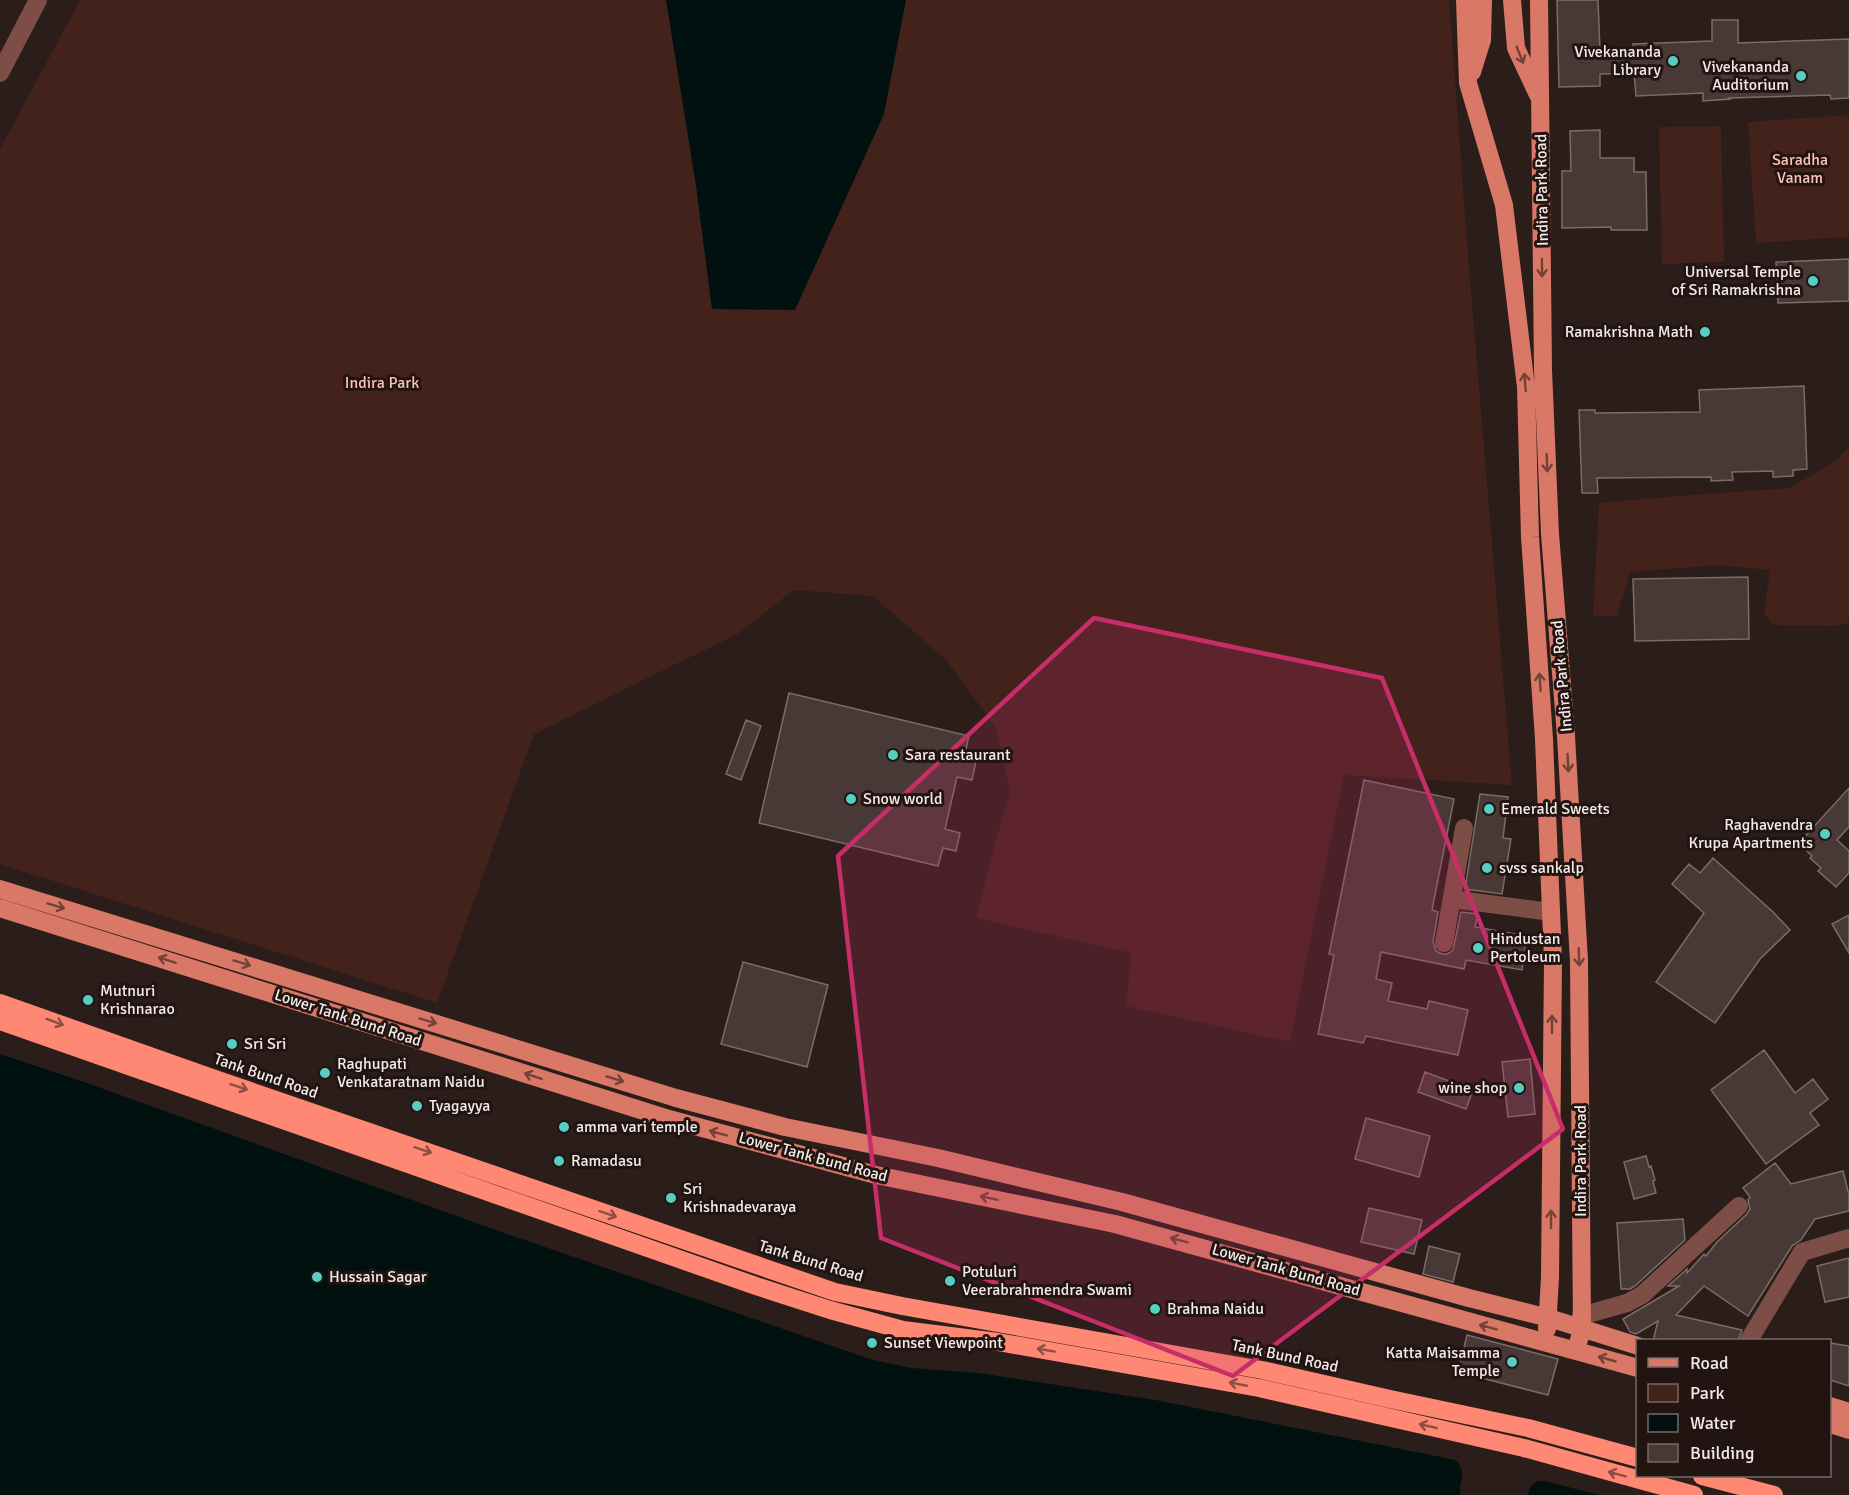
<svg xmlns="http://www.w3.org/2000/svg" width="1849" height="1495" viewBox="0 0 1849 1495" font-family="Signika,sans-serif">
  <rect width="100%" height="100%" fill="#2b1d1a"/>
  <path fill="#44221c" d="M 80,0 L 1449,0 L 1468,255 L 1512,785 L 1344,775 L 1290,1042 L 1126,1006 L 1131,953 L 976,918 L 993,850 L 1010,792 L 996,728 L 946,660 L 873,596 L 794,590 L 737,634 L 534,734 L 437,1003 L 0,864 L 0,149 Z
    M 1849,115 L 1849,237 L 1756,243 L 1748,122 Z
    M 1721,126 L 1724,262 L 1662,264 L 1659,127 Z
    M 1849,448 L 1849,623 L 1835,626 L 1773,625 L 1764,613 L 1770,570 L 1718,565 L 1630,572 L 1617,616 L 1593,616 L 1599,503 L 1690,495 L 1790,488 L 1835,461 Z"/>
  <path fill="#00110f" d="M 666,0 L 906,0 L 884,114 L 795,310 L 712,309 L 696,186 Z
    M 0,1054 L 84,1082 L 490,1228 L 873,1360 L 911,1368 L 978,1373 L 1155,1400 L 1456,1460 C 1468,1475 1459,1479 1460,1495 L 0,1495 Z
    M 1538,1481 L 1545,1481 L 1599,1495 L 1528,1495 L 1530,1487 Z"/>
  <path fill="#483936" stroke="#7c6c68" stroke-width="1.5" d="M 1557,0 L 1598,0 L 1600,51 L 1633,49 L 1633,44 L 1712,41 L 1712,20 L 1738,20 L 1738,43 L 1849,39 L 1849,98 L 1831,99 L 1830,95 L 1729,98 L 1730,99 L 1703,101 L 1703,93 L 1636,96 L 1634,73 L 1600,74 L 1600,86 L 1559,87 Z
    M 1600,130 L 1600,158 L 1634,158 L 1634,172 L 1646,172 L 1647,230 L 1611,230 L 1611,227 L 1562,228 L 1562,171 L 1571,171 L 1570,131 Z
    M 1849,259 L 1849,301 L 1778,303 L 1776,262 Z
    M 1804,386 L 1807,469 L 1793,470 L 1793,476 L 1773,477 L 1773,471 L 1732,472 L 1733,480 L 1711,481 L 1711,477 L 1597,478 L 1598,493 L 1582,493 L 1579,410 L 1595,410 L 1595,413 L 1700,412 L 1699,390 Z
    M 1748,577 L 1749,639 L 1635,641 L 1633,579 Z
    M 789,693 L 969,736 L 964,758 L 976,761 L 972,780 L 957,777 L 945,829 L 960,833 L 956,851 L 943,848 L 938,866 L 759,823 Z
    M 746,720 L 761,726 L 741,780 L 726,774 Z
    M 1364,780 L 1454,799 L 1432,910 L 1438,912 L 1433,942 L 1436,951 L 1442,954 L 1447,954 L 1453,950 L 1461,912 L 1478,914 L 1475,927 L 1527,936 L 1522,970 L 1466,960 L 1464,969 L 1381,952 L 1376,979 L 1392,983 L 1388,1001 L 1427,1009 L 1429,1001 L 1468,1010 L 1458,1055 L 1366,1036 L 1363,1043 L 1318,1034 L 1334,955 L 1329,954 Z
    M 1849,788 L 1849,827 L 1837,840 L 1849,851 L 1849,873 L 1836,887 L 1818,871 L 1821,868 L 1810,858 L 1812,856 L 1799,843 Z
    M 1480,794 L 1508,797 L 1503,838 L 1511,839 L 1502,894 L 1465,889 Z
    M 1713,858 L 1773,912 L 1790,930 L 1760,959 L 1715,1023 L 1656,982 L 1704,913 L 1672,884 L 1689,864 L 1700,873 Z
    M 1849,915 L 1849,953 L 1832,924 Z
    M 743,962 L 828,985 L 807,1067 L 721,1044 Z
    M 1764,1050 L 1795,1093 L 1813,1079 L 1828,1099 L 1810,1113 L 1819,1125 L 1766,1164 L 1711,1090 Z
    M 1530,1059 L 1535,1114 L 1508,1117 L 1502,1062 Z
    M 1425,1072 L 1473,1090 L 1466,1109 L 1418,1092 Z
    M 1366,1118 L 1430,1136 L 1419,1177 L 1355,1159 Z
    M 1646,1156 L 1649,1167 L 1651,1166 L 1655,1180 L 1653,1181 L 1656,1193 L 1634,1199 L 1624,1162 Z
    M 1775,1163 L 1791,1184 L 1843,1171 L 1849,1195 L 1849,1211 L 1815,1219 L 1801,1240 L 1792,1246 L 1748,1316 L 1704,1286 L 1676,1315 L 1742,1330 L 1738,1341 L 1653,1341 L 1658,1321 L 1636,1334 L 1630,1332 L 1623,1319 L 1679,1286 L 1668,1286 L 1687,1269 L 1687,1273 L 1704,1254 L 1706,1256 L 1717,1242 L 1747,1214 L 1750,1209 L 1748,1200 L 1750,1197 L 1743,1188 Z
    M 1369,1208 L 1422,1220 L 1414,1254 L 1361,1242 Z
    M 1683,1219 L 1685,1240 L 1635,1286 L 1630,1289 L 1621,1289 L 1617,1223 Z
    M 1429,1246 L 1460,1254 L 1453,1282 L 1423,1274 Z
    M 1849,1258 L 1849,1297 L 1825,1302 L 1817,1266 Z
    M 1467,1335 L 1558,1359 L 1548,1395 L 1458,1372 Z
    M 1830,1343 L 1849,1346 L 1849,1386 L 1830,1380 Z"/>
  <g fill="none" stroke-linecap="round" stroke-linejoin="round">
    <path stroke="#7d4e45" stroke-width="18" d="M 0,73 L 38,0
      M 1452,899 L 1551,912
      M 1444,943 L 1464,828
      M 1581,1316 L 1627,1303 L 1642,1295 L 1739,1206
      M 1749,1340 L 1802,1252 L 1849,1238"/>
    <path stroke="#d97866" stroke-width="18" d="M 1465,0 L 1468,83 L 1504,205 L 1526,387 L 1530,537 L 1544,739 L 1553,960 L 1550,1277 L 1547,1329
      M 1512,0 L 1516,48 L 1538,95
      M 1539,0 L 1543,370 L 1550,534 L 1566,736 L 1579,961 L 1582,1329 L 1579,1340
      M 1472,72 L 1482,40 L 1483,0
      M 0,889 L 676,1098 L 785,1127 L 938,1158 L 1122,1202 L 1469,1298 L 1549,1318 L 1638,1346
      M 0,908 L 669,1119 L 876,1175 L 1115,1224 L 1638,1368
      M 1830,1406 L 1849,1412
      M 1830,1424 L 1849,1430"/>
    <path stroke="#fe8873" stroke-width="18" d="M 0,1003 L 215,1079 L 835,1292 L 902,1306 L 1262,1370 L 1390,1399 L 1528,1428 L 1638,1458
      M 0,1021 L 756,1286 L 830,1310 L 903,1330 L 998,1342 L 1259,1388 L 1524,1448 L 1694,1495
      M 1702,1476 L 1774,1495"/>
  </g>
  <defs><path id="oneway-shaft" d="M-6 0H5M1.5-3L5.5 0L1.5 3" fill="none" stroke-width="1.6" stroke-linecap="round" stroke-linejoin="round" transform="scale(1.5)"/></defs>
  <g stroke="#744137">
    <use href="#oneway-shaft" transform="translate(1520 55) rotate(68)"/>
    <use href="#oneway-shaft" transform="translate(1542 268) rotate(89)"/>
    <use href="#oneway-shaft" transform="translate(1525 382) rotate(-95)"/>
    <use href="#oneway-shaft" transform="translate(1547 463) rotate(88)"/>
    <use href="#oneway-shaft" transform="translate(1540 682) rotate(-94)"/>
    <use href="#oneway-shaft" transform="translate(1568 763) rotate(87)"/>
    <use href="#oneway-shaft" transform="translate(56 906) rotate(17)"/>
    <use href="#oneway-shaft" transform="translate(1579 957) rotate(88)"/>
    <use href="#oneway-shaft" transform="translate(167 960) rotate(-162)"/>
    <use href="#oneway-shaft" transform="translate(242 963) rotate(17)"/>
    <use href="#oneway-shaft" transform="translate(428 1021) rotate(17)"/>
    <use href="#oneway-shaft" transform="translate(1552 1024) rotate(-90)"/>
    <use href="#oneway-shaft" transform="translate(533 1076) rotate(-162)"/>
    <use href="#oneway-shaft" transform="translate(615 1079) rotate(17)"/>
    <use href="#oneway-shaft" transform="translate(718 1133) rotate(-165)"/>
    <use href="#oneway-shaft" transform="translate(989 1198) rotate(-168)"/>
    <use href="#oneway-shaft" transform="translate(1551 1219) rotate(-90)"/>
    <use href="#oneway-shaft" transform="translate(1179 1240) rotate(-165)"/>
    <use href="#oneway-shaft" transform="translate(1488 1327) rotate(-165)"/>
    <use href="#oneway-shaft" transform="translate(1607 1359) rotate(-164)"/>
  </g>
  <g stroke="#904e42">
    <use href="#oneway-shaft" transform="translate(55 1022) rotate(20)"/>
    <use href="#oneway-shaft" transform="translate(239 1087) rotate(19)"/>
    <use href="#oneway-shaft" transform="translate(423 1150) rotate(19)"/>
    <use href="#oneway-shaft" transform="translate(608 1214) rotate(19)"/>
    <use href="#oneway-shaft" transform="translate(1046 1350) rotate(-170)"/>
    <use href="#oneway-shaft" transform="translate(1238 1384) rotate(-169)"/>
    <use href="#oneway-shaft" transform="translate(1428 1426) rotate(-167)"/>
    <use href="#oneway-shaft" transform="translate(1617 1474) rotate(-165)"/>
  </g>
  <path fill="#c72d69" fill-opacity="0.2" stroke="#c72d69" stroke-width="4.5" stroke-linejoin="round" d="M 1094,618 L 1382,678 L 1563,1129 L 1233,1376 L 881,1238 L 838,856 Z"/>
  <g fill="#57cec2" stroke="#211411" stroke-width="2">
    <circle cx="1673" cy="61" r="6"/>
    <circle cx="1801" cy="76" r="6"/>
    <circle cx="1813" cy="281" r="6"/>
    <circle cx="1705" cy="332" r="6"/>
    <circle cx="893" cy="755" r="6"/>
    <circle cx="851" cy="799" r="6"/>
    <circle cx="1489" cy="809" r="6"/>
    <circle cx="1825" cy="834" r="6"/>
    <circle cx="1487" cy="868" r="6"/>
    <circle cx="1478" cy="948" r="6"/>
    <circle cx="88" cy="1000" r="6"/>
    <circle cx="232" cy="1044" r="6"/>
    <circle cx="325" cy="1073" r="6"/>
    <circle cx="1519" cy="1088" r="6"/>
    <circle cx="417" cy="1106" r="6"/>
    <circle cx="564" cy="1127" r="6"/>
    <circle cx="559" cy="1161" r="6"/>
    <circle cx="671" cy="1198" r="6"/>
    <circle cx="317" cy="1277" r="6"/>
    <circle cx="950" cy="1281" r="6"/>
    <circle cx="1155" cy="1309" r="6"/>
    <circle cx="872" cy="1343" r="6"/>
    <circle cx="1512" cy="1362" r="6"/>
  </g>
  <g text-anchor="middle" dominant-baseline="central" stroke-width="6" stroke-linejoin="round" paint-order="stroke">
    <g font-size="16" fill="#f4ebe9" stroke="#211411" text-anchor="start">
      <text x="1661" y="52" text-anchor="end">Vivekananda<tspan x="1661" dy="18">Library</tspan></text>
      <text x="1789" y="67" text-anchor="end">Vivekananda<tspan x="1789" dy="18">Auditorium</tspan></text>
      <text x="1801" y="272" text-anchor="end">Universal Temple<tspan x="1801" dy="18">of Sri Ramakrishna</tspan></text>
      <text x="1693" y="332" text-anchor="end">Ramakrishna Math</text>
      <text x="905" y="755">Sara restaurant</text>
      <text x="863" y="799">Snow world</text>
      <text x="1501" y="809">Emerald Sweets</text>
      <text x="1813" y="825" text-anchor="end">Raghavendra<tspan x="1813" dy="18">Krupa Apartments</tspan></text>
      <text x="1499" y="868">svss sankalp</text>
      <text x="1490" y="939">Hindustan<tspan x="1490" dy="18">Pertoleum</tspan></text>
      <text x="100" y="991">Mutnuri<tspan x="100" dy="18">Krishnarao</tspan></text>
      <text x="244" y="1044">Sri Sri</text>
      <text x="337" y="1064">Raghupati<tspan x="337" dy="18">Venkataratnam Naidu</tspan></text>
      <text x="1507" y="1088" text-anchor="end">wine shop</text>
      <text x="429" y="1106">Tyagayya</text>
      <text x="576" y="1127">amma vari temple</text>
      <text x="571" y="1161">Ramadasu</text>
      <text x="683" y="1189">Sri<tspan x="683" dy="18">Krishnadevaraya</tspan></text>
      <text x="962" y="1272">Potuluri<tspan x="962" dy="18">Veerabrahmendra Swami</tspan></text>
      <text x="329" y="1277">Hussain Sagar</text>
      <text x="1167" y="1309">Brahma Naidu</text>
      <text x="884" y="1343">Sunset Viewpoint</text>
      <text x="1500" y="1353" text-anchor="end">Katta Maisamma<tspan x="1500" dy="18">Temple</tspan></text>
    </g>
    <g font-size="16" fill="#ffc3b7" stroke="#211411">
      <text x="1800" y="160">Saradha<tspan x="1800" dy="18">Vanam</tspan></text>
      <text x="382" y="383">Indira Park</text>
    </g>
    <g font-size="16" fill="#f4ebe9" stroke="#211411">
      <text transform="translate(1542 190) rotate(-91)">Indira Park Road</text>
      <text transform="translate(1562 676) rotate(-95)">Indira Park Road</text>
      <text transform="translate(348 1018) rotate(18)">Lower Tank Bund Road</text>
      <text transform="translate(266 1076) rotate(19)">Tank Bund Road</text>
      <text transform="translate(813 1157) rotate(15)">Lower Tank Bund Road</text>
      <text transform="translate(1581 1161) rotate(-90)">Indira Park Road</text>
      <text transform="translate(811 1261) rotate(17)">Tank Bund Road</text>
      <text transform="translate(1286 1270) rotate(16)">Lower Tank Bund Road</text>
      <text transform="translate(1285 1356) rotate(12)">Tank Bund Road</text>
    </g>
  </g>
  <rect x="1636" y="1339" width="195" height="138" fill="#211411" stroke="#756a67" stroke-width="1.5"/>
  <rect x="1648" y="1358" width="30" height="9" fill="#d97866" stroke="#756a67" stroke-width="1.5"/>
  <text x="1690" y="1369" font-size="18" fill="#f4ebe9">Road</text>
  <rect x="1648" y="1384" width="30" height="18" fill="#44221c" stroke="#756a67" stroke-width="1.5"/>
  <text x="1690" y="1399" font-size="18" fill="#f4ebe9">Park</text>
  <rect x="1648" y="1414" width="30" height="18" fill="#00110f" stroke="#756a67" stroke-width="1.5"/>
  <text x="1690" y="1429" font-size="18" fill="#f4ebe9">Water</text>
  <rect x="1648" y="1444" width="30" height="18" fill="#483936" stroke="#756a67" stroke-width="1.5"/>
  <text x="1690" y="1459" font-size="18" fill="#f4ebe9">Building</text>
</svg>
